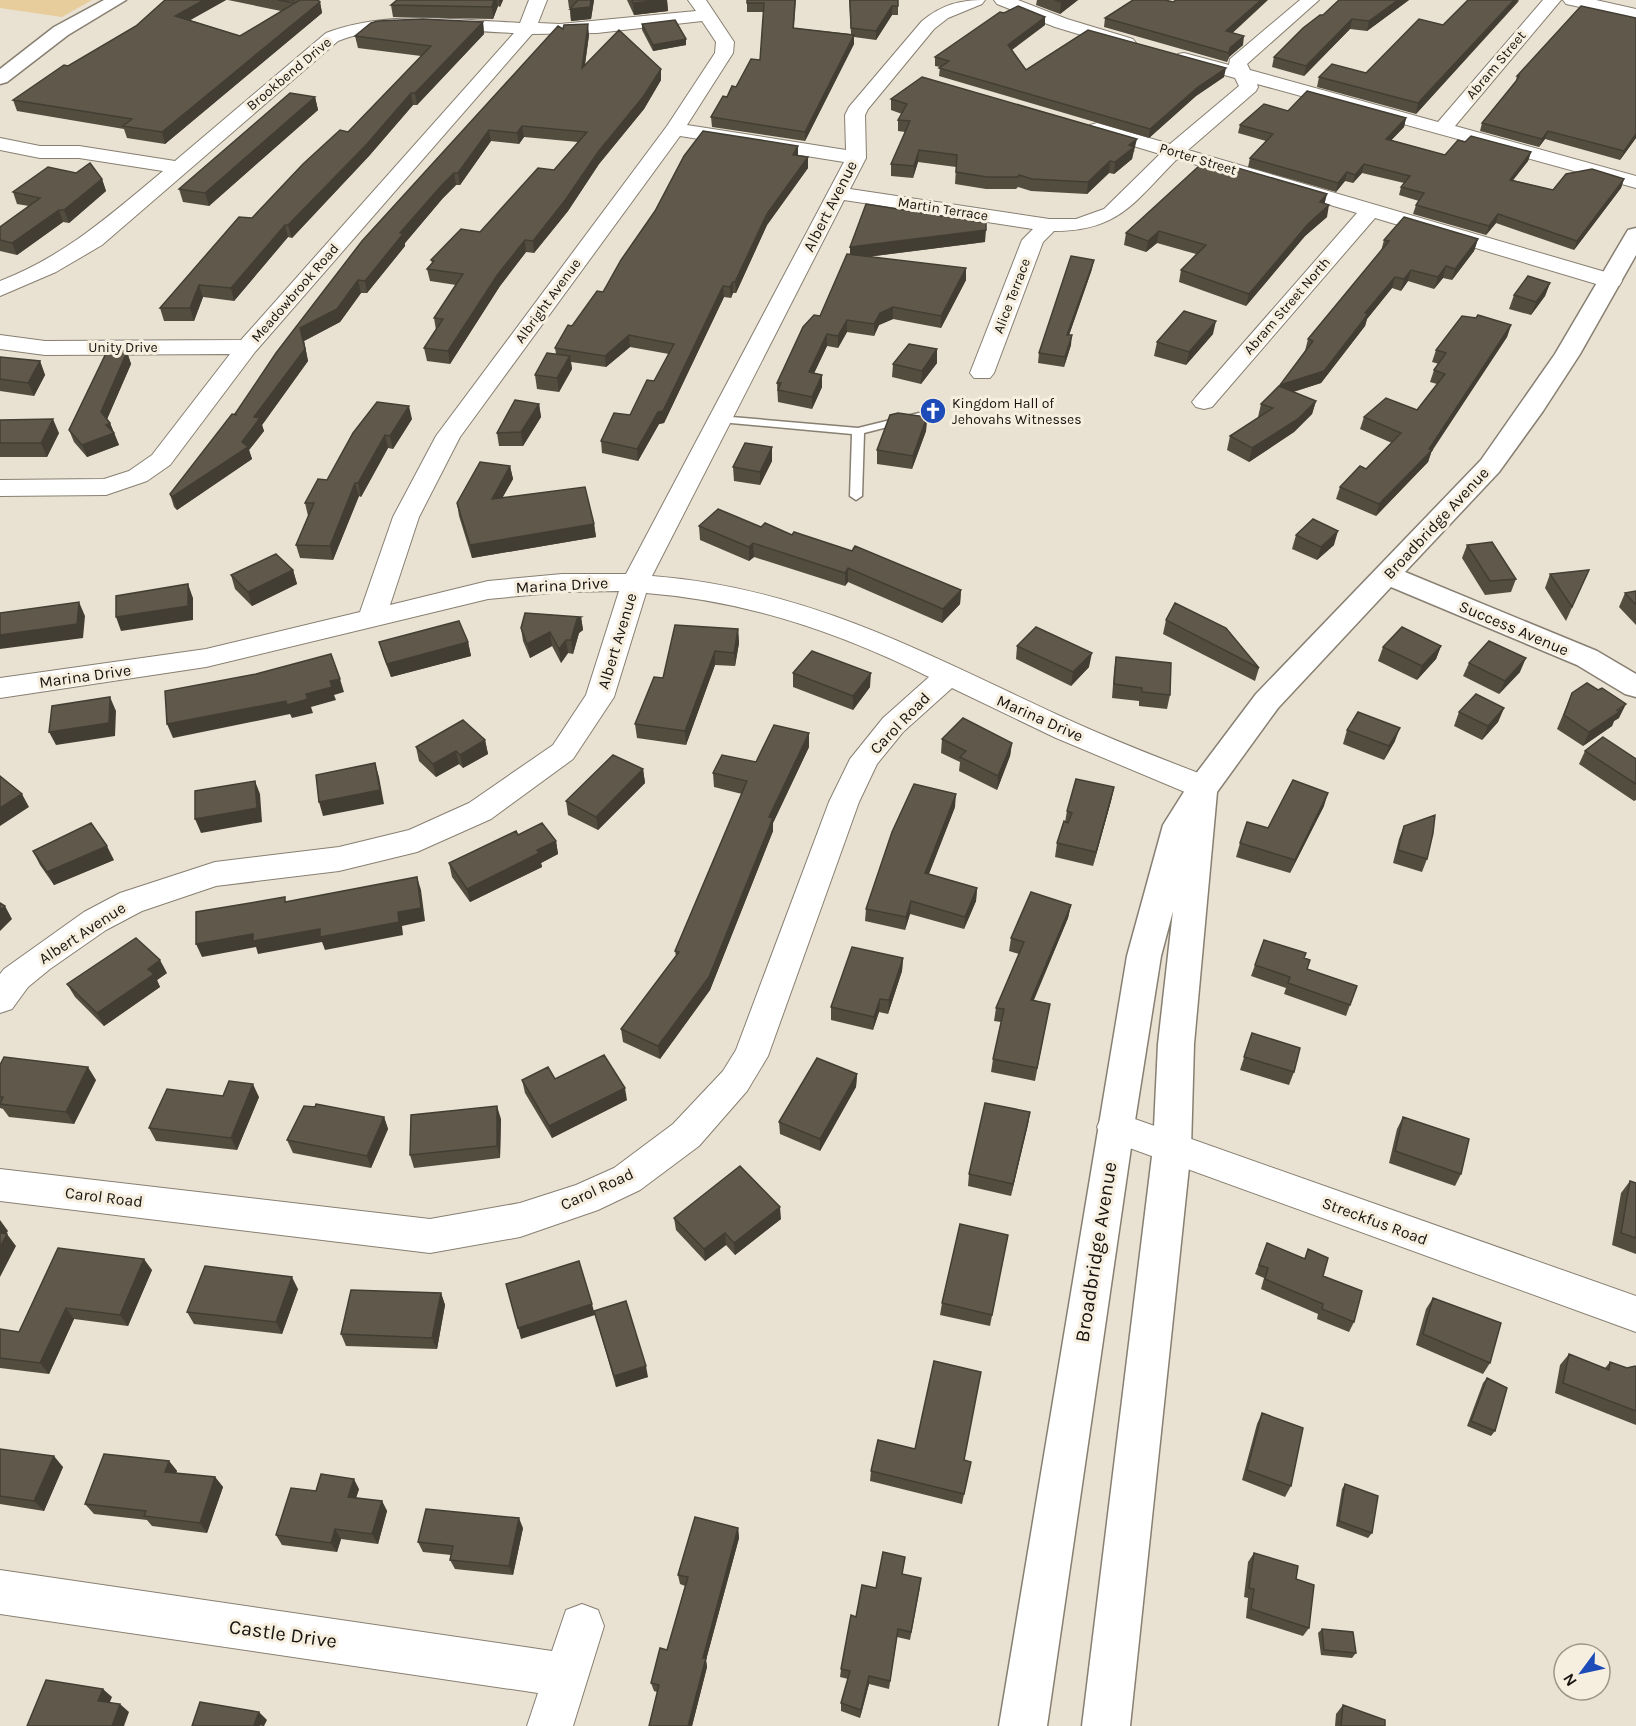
<svg xmlns="http://www.w3.org/2000/svg" width="1636" height="1726" viewBox="0 0 1636 1726" font-family="Karla,sans-serif">
  <rect width="100%" height="100%" fill="#e9e1d1"/>
  <path fill="#e7cd9b" d="M 0,0 L 92,0 L 62,17 L 0,8 Z"/>
  <g fill="none" stroke-linecap="round" stroke-linejoin="round">
    <g stroke="#877f71" stroke-width="3">
      <path id="lane" d="M 919,413 L 925,416 L 923,418 L 864,433 L 862,496 L 856,500 L 850,496 L 852,434 L 720,422 L 714,419 L 720,416 L 858,428 Z"/>
    </g>
    <g stroke="#877f71" stroke-width="2">
      <path id="street" d="M 529,0 L 547,0 L 538,23 L 560,24 L 696,11 L 688,0 L 706,0 L 734,42 L 733,53 L 687,125 L 846,150 L 845,115 L 849,107 L 922,21 C 942,5 959,0 985,0 L 982,4 L 948,18 L 934,29 L 868,109 L 865,115 L 866,158 L 850,189 L 1049,219 L 1076,219 L 1104,209 L 1160,154 L 1090,133 L 1087,129 L 1090,125 L 1097,123 L 1170,144 L 1239,86 L 1235,78 L 1178,62 L 1175,58 L 1178,54 L 1184,53 L 1229,65 L 1230,59 L 1300,0 L 1319,0 L 1247,64 L 1250,70 L 1438,122 L 1543,0 L 1561,0 L 1455,126 L 1636,176 L 1636,188 L 1257,84 L 1258,87 L 1256,91 L 1188,150 L 1619,276 L 1622,281 L 1619,286 L 1603,286 L 1375,218 L 1212,407 L 1204,409 L 1196,407 L 1192,402 L 1196,397 L 1357,213 L 1177,159 C 1135,201 1120,231 1054,231 L 1043,242 L 994,373 L 990,378 L 974,378 L 970,373 L 1022,240 L 1033,229 L 844,200 L 652,576 C 806,588 922,652 1058,715 C 1109,739 1162,759 1214,779 L 1218,787 L 1214,795 L 1203,798 L 1192,795 L 1056,738 L 952,688 L 903,732 L 877,764 L 859,802 L 768,1056 L 747,1091 L 699,1146 L 640,1190 L 598,1210 L 520,1237 L 430,1253 L 0,1201 L 0,1169 L 430,1219 L 520,1203 L 576,1185 L 614,1168 L 673,1124 L 723,1071 L 736,1050 L 829,802 L 850,759 L 883,718 L 929,677 C 838,632 747,601 646,593 L 614,697 L 573,759 L 491,819 L 417,852 L 339,871 L 216,886 L 142,911 L 106,930 L 50,969 L 28,987 L 12,1009 L 0,1013 L 0,974 L 4,969 L 84,912 L 120,893 L 215,862 L 339,847 L 409,830 L 469,803 L 553,745 L 586,695 L 619,591 L 562,592 L 488,599 L 206,667 L 0,698 L 0,678 L 206,649 L 360,612 L 393,517 L 436,436 L 667,126 L 715,53 L 716,42 L 702,21 L 597,33 L 532,34 L 255,352 L 170,465 L 147,481 L 106,495 L 0,496 L 0,480 L 104,479 L 129,471 L 152,455 L 230,354 L 45,355 L 0,349 L 0,335 L 45,341 L 241,340 L 514,33 C 458,31 392,20 338,41 L 102,245 L 56,272 L 0,296 L 0,281 C 65,256 110,215 163,171 L 79,158 L 40,158 L 0,150 L 0,138 L 40,146 L 79,146 L 175,161 L 326,33 C 386,10 457,20 520,23 ZM 680,136 L 844,162 L 626,574 L 562,574 L 488,581 L 390,605 L 419,517 L 460,437 Z
        M 994,0 L 1018,0 L 1067,19 L 1133,39 L 1136,43 L 1127,48 L 1121,47 L 1055,27 L 997,4 Z
        M 1563,0 L 1596,0 L 1636,9 L 1636,19 L 1566,4 Z
        M 1115,1112 L 1636,1296 L 1636,1332 L 1102,1138 L 1097,1127 L 1102,1116 Z
        M 0,1570 L 552,1651 L 566,1610 L 582,1604 L 598,1610 L 604,1626 L 573,1726 L 527,1726 L 538,1693 L 0,1614 Z"/>
    </g>
    <g stroke="#877f71" stroke-width="3">
      <path id="secondary" d="M 104,0 L 126,0 L 68,35 L 7,82 L 0,84 L 0,69 L 54,27 Z
        M 1636,228 L 1636,255 L 1580,354 L 1543,411 L 1499,472 L 1405,572 L 1597,651 L 1636,674 L 1636,697 L 1625,694 L 1577,665 L 1391,587 L 1278,708 L 1217,792 L 1194,1044 L 1191,1148 L 1130,1726 L 1082,1726 L 1153,1148 L 1158,1044 L 1173,911 L 1161,956 L 1134,1127 L 1047,1726 L 999,1726 L 1127,956 L 1163,825 L 1192,779 L 1256,694 L 1481,460 L 1555,354 L 1625,235 L 1628,230 Z"/>
    </g>
    <use href="#lane" fill="#fff" fill-rule="evenodd"/>
    <use href="#street" fill="#fff" fill-rule="evenodd"/>
    <use href="#secondary" fill="#fff" fill-rule="evenodd"/>
  </g>
  <path fill="#534d40" d="M 165,0 L 226,0 L 190,20 L 240,36 L 281,11 L 228,0 L 318,0 L 320,2 L 322,13 L 165,144 L 127,138 L 124,129 L 17,111 L 13,100 L 136,26 Z
    M 397,0 L 503,0 L 500,7 L 498,6 L 493,19 L 393,17 L 391,5 Z
    M 568,0 L 594,0 L 591,19 L 571,21 L 570,8 L 569,8 Z
    M 627,0 L 667,0 L 668,11 L 634,15 Z
    M 796,0 L 794,28 L 851,34 L 849,0 L 898,0 L 898,15 L 892,15 L 876,40 L 854,37 L 854,44 L 805,141 L 712,127 L 711,117 L 727,97 L 760,60 L 764,12 L 747,12 L 747,3 Z
    M 1037,0 L 1078,0 L 1060,14 L 1036,5 Z
    M 1409,0 L 1367,31 L 1350,29 L 1304,76 L 1272,67 L 1274,57 L 1323,15 Z
    M 1519,1 L 1416,114 L 1317,87 L 1319,77 L 1366,73 L 1443,25 Z
    M 1105,18 L 1232,33 L 1243,45 L 1229,57 L 1227,62 L 1104,27 Z
    M 1636,18 L 1636,138 L 1620,160 L 1545,139 L 1539,147 L 1480,131 L 1482,123 L 1515,84 L 1517,76 Z
    M 483,22 L 484,34 L 417,105 L 413,105 L 369,156 L 292,238 L 288,237 L 234,301 L 203,297 L 194,321 L 164,321 L 160,308 L 252,218 L 348,132 L 421,56 L 358,48 L 355,36 Z
    M 642,24 L 686,45 L 653,51 L 642,30 Z
    M 1045,25 L 1012,50 L 1026,70 L 1224,77 L 1196,96 L 1149,138 L 939,76 L 940,67 L 935,66 L 935,57 Z
    M 563,29 L 589,35 L 585,64 L 661,80 L 644,109 L 599,164 L 568,211 L 534,253 L 526,252 L 500,286 L 450,364 L 427,361 L 424,348 L 436,330 L 434,318 L 456,285 L 430,281 L 427,269 L 432,263 L 431,260 L 480,232 L 554,170 L 578,142 L 524,137 L 519,144 L 491,141 L 460,185 L 456,185 L 443,198 L 405,243 L 405,246 L 367,293 L 361,293 L 340,322 L 304,341 L 308,361 L 262,425 L 264,431 L 249,450 L 252,459 L 177,510 L 174,507 L 170,494 L 235,415 L 235,414 Z
    M 315,97 L 318,110 L 209,206 L 183,202 L 179,189 Z
    M 891,99 L 1135,151 L 1133,152 L 1132,159 L 1114,174 L 1109,173 L 1087,194 L 1031,191 L 1018,187 L 1016,189 L 986,189 L 955,184 L 956,167 L 918,162 L 913,178 L 891,176 L 891,164 L 905,132 L 898,131 L 898,120 L 902,114 L 891,110 Z
    M 1288,111 L 1406,118 L 1404,127 L 1391,140 L 1445,155 L 1465,142 L 1531,152 L 1528,161 L 1513,180 L 1553,190 L 1624,179 L 1621,188 L 1574,250 L 1496,223 L 1486,235 L 1413,214 L 1416,205 L 1419,201 L 1399,195 L 1401,187 L 1404,183 L 1362,173 L 1353,183 L 1345,181 L 1336,192 L 1248,167 L 1250,158 L 1266,141 L 1238,133 L 1240,125 Z
    M 798,156 L 808,157 L 808,168 L 767,225 L 736,293 L 733,293 L 731,298 L 724,297 L 664,423 L 659,424 L 638,461 L 602,453 L 601,441 L 630,415 L 654,381 L 669,354 L 630,347 L 606,367 L 571,362 L 572,369 L 559,392 L 537,389 L 535,375 L 556,354 L 555,348 L 572,326 L 603,292 Z
    M 102,179 L 106,191 L 69,223 L 63,222 L 17,255 L 0,251 L 0,227 L 29,206 L 17,204 L 13,192 Z
    M 1325,204 L 1327,217 L 1305,236 L 1246,306 L 1179,282 L 1181,270 L 1196,254 L 1157,243 L 1146,252 L 1124,245 L 1126,233 Z
    M 1478,239 L 1474,251 L 1452,280 L 1443,278 L 1434,289 L 1408,281 L 1401,291 L 1392,288 L 1367,319 L 1365,326 L 1321,383 L 1293,392 L 1316,401 L 1312,414 L 1294,432 L 1249,462 L 1227,450 L 1230,436 L 1259,417 L 1258,417 L 1261,404 L 1280,387 L 1280,385 L 1305,351 L 1308,339 L 1381,251 L 1384,240 Z
    M 985,242 L 867,257 L 966,280 L 941,328 L 893,319 L 879,325 L 874,336 L 847,332 L 838,348 L 827,346 L 814,373 L 822,375 L 822,387 L 812,409 L 778,402 L 777,383 L 820,316 L 850,255 L 850,247 Z
    M 1092,269 L 1069,335 L 1071,345 L 1064,367 L 1038,363 L 1039,353 Z
    M 1550,283 L 1545,296 L 1531,315 L 1509,309 L 1514,295 Z
    M 1511,325 L 1507,337 L 1432,450 L 1428,462 L 1376,516 L 1336,499 L 1340,487 L 1366,469 L 1392,443 L 1360,429 L 1364,417 L 1417,410 L 1437,384 L 1430,382 L 1434,370 L 1439,364 L 1432,362 L 1436,350 Z
    M 1213,334 L 1186,365 L 1154,356 L 1157,342 Z
    M 127,352 L 131,364 L 107,419 L 110,423 L 119,445 L 87,457 L 74,442 L 69,430 Z
    M 0,357 L 40,361 L 45,375 L 34,396 L 0,391 Z
    M 937,363 L 921,384 L 892,377 L 893,364 Z
    M 539,404 L 541,417 L 523,446 L 499,446 L 497,433 Z
    M 927,417 L 926,431 L 912,469 L 877,464 L 877,450 Z
    M 412,419 L 393,449 L 388,448 L 361,497 L 359,496 L 333,560 L 300,558 L 296,545 L 308,516 L 305,503 L 327,480 L 353,433 Z
    M 0,420 L 59,433 L 47,457 L 0,457 Z
    M 772,447 L 772,461 L 760,485 L 734,481 L 733,467 Z
    M 510,466 L 513,479 L 502,498 L 594,524 L 596,537 L 472,558 L 459,516 L 457,503 Z
    M 699,526 L 761,527 L 792,535 L 961,590 L 960,604 L 942,623 L 848,582 L 845,586 L 754,557 L 749,561 L 700,540 Z
    M 1296,535 L 1334,545 L 1317,560 L 1292,549 Z
    M 1467,545 L 1516,579 L 1511,592 L 1485,595 L 1462,558 Z
    M 293,570 L 297,584 L 252,606 L 235,589 L 231,575 Z
    M 1589,570 L 1566,621 L 1545,588 L 1550,574 Z
    M 1636,591 L 1636,625 L 1619,607 L 1625,593 Z
    M 581,617 L 583,630 L 579,633 L 573,654 L 568,653 L 561,663 L 552,646 L 530,658 L 523,641 L 521,628 Z
    M 1166,620 L 1259,668 L 1255,681 L 1163,634 Z
    M 738,629 L 739,643 L 735,666 L 715,665 L 686,745 L 637,738 L 635,724 L 663,678 Z
    M 379,642 L 468,642 L 471,656 L 391,677 L 383,656 Z
    M 1017,646 L 1089,667 L 1071,686 L 1016,659 Z
    M 1441,646 L 1436,659 L 1417,680 L 1378,661 L 1383,647 Z
    M 1116,657 L 1170,695 L 1167,709 L 1139,706 L 1139,701 L 1112,698 L 1114,671 Z
    M 1469,663 L 1520,672 L 1499,694 L 1463,676 Z
    M 793,673 L 870,687 L 853,710 L 793,687 Z
    M 1572,693 L 1619,718 L 1614,721 L 1612,726 L 1583,746 L 1557,729 Z
    M 1504,708 L 1498,722 L 1482,740 L 1454,726 L 1459,712 Z
    M 1347,730 L 1395,741 L 1384,760 L 1343,744 Z
    M 942,739 L 1012,743 L 1010,756 L 997,790 L 959,771 L 960,762 L 941,753 Z
    M 485,740 L 488,754 L 463,768 L 459,764 L 436,777 L 419,761 L 416,747 Z
    M 809,747 L 773,823 L 773,831 L 710,990 L 660,1059 L 623,1042 L 621,1029 L 676,956 L 675,951 L 742,794 L 714,787 L 713,773 L 756,762 Z
    M 1585,751 L 1636,759 L 1636,800 L 1634,801 L 1579,764 Z
    M 643,769 L 645,783 L 598,830 L 568,815 L 566,801 Z
    M 1114,787 L 1111,801 L 1093,866 L 1055,857 L 1057,843 L 1065,822 L 1067,811 Z
    M 1324,806 L 1290,873 L 1236,857 L 1240,843 L 1268,828 Z
    M 955,807 L 929,874 L 977,888 L 976,901 L 964,929 L 910,914 L 905,930 L 865,921 L 866,909 Z
    M 1404,826 L 1427,859 L 1422,872 L 1393,863 L 1399,839 Z
    M 518,835 L 556,841 L 558,854 L 541,863 L 542,867 L 470,902 L 452,877 L 449,863 Z
    M 33,851 L 114,860 L 54,885 L 40,865 Z
    M 1071,905 L 1068,918 L 1034,1000 L 1050,1004 L 1035,1081 L 991,1072 L 993,1059 L 1001,1022 L 994,1021 L 996,1008 L 1019,954 L 1009,951 L 1011,938 Z
    M 903,958 L 902,971 L 888,1014 L 879,1012 L 873,1030 L 831,1020 L 831,1007 Z
    M 1304,958 L 1307,969 L 1350,1005 L 1346,1016 L 1284,994 L 1286,988 L 1251,976 L 1255,965 Z
    M 167,973 L 157,980 L 160,987 L 104,1026 L 75,997 L 67,984 Z
    M 1252,1033 L 1294,1072 L 1289,1085 L 1240,1070 Z
    M 0,1065 L 96,1080 L 74,1124 L 9,1117 L 3,1109 L 0,1108 Z
    M 857,1074 L 856,1087 L 820,1151 L 780,1134 L 779,1122 Z
    M 555,1079 L 627,1100 L 552,1138 L 525,1093 L 522,1080 Z
    M 259,1097 L 237,1150 L 156,1141 L 149,1128 Z
    M 1030,1112 L 1011,1196 L 968,1186 L 969,1174 Z
    M 384,1117 L 388,1129 L 371,1168 L 293,1153 L 287,1140 Z
    M 1403,1117 L 1461,1174 L 1455,1186 L 1389,1163 L 1397,1129 Z
    M 501,1119 L 500,1158 L 414,1168 L 410,1155 Z
    M 1630,1181 L 1636,1183 L 1636,1254 L 1612,1245 L 1621,1193 Z
    M 674,1218 L 781,1219 L 735,1255 L 726,1245 L 705,1261 L 676,1230 Z
    M 1008,1235 L 990,1326 L 940,1315 L 942,1303 Z
    M 1267,1243 L 1304,1259 L 1308,1249 L 1323,1276 L 1354,1322 L 1349,1332 L 1317,1319 L 1318,1314 L 1261,1289 L 1264,1278 L 1255,1274 Z
    M 58,1248 L 152,1270 L 128,1326 L 74,1319 L 49,1374 L 0,1368 L 0,1329 L 19,1332 Z
    M 298,1289 L 282,1334 L 194,1324 L 187,1312 Z
    M 441,1293 L 445,1305 L 437,1349 L 346,1346 L 341,1334 Z
    M 1433,1298 L 1490,1363 L 1483,1374 L 1416,1345 L 1426,1309 Z
    M 594,1311 L 648,1377 L 616,1387 Z
    M 1569,1354 L 1605,1368 L 1610,1362 L 1627,1368 L 1636,1367 L 1636,1425 L 1555,1393 L 1560,1365 Z
    M 1487,1378 L 1495,1431 L 1491,1436 L 1467,1426 L 1483,1383 Z
    M 1262,1413 L 1291,1486 L 1285,1497 L 1242,1480 L 1257,1424 Z
    M 0,1449 L 63,1467 L 44,1511 L 0,1504 Z
    M 915,1449 L 971,1462 L 962,1504 L 870,1481 L 871,1471 Z
    M 169,1461 L 177,1471 L 176,1473 L 215,1477 L 223,1487 L 207,1533 L 152,1526 L 147,1520 L 94,1514 L 85,1504 Z
    M 1345,1484 L 1372,1533 L 1368,1538 L 1336,1526 L 1342,1489 Z
    M 359,1489 L 356,1498 L 382,1501 L 387,1511 L 378,1544 L 341,1539 L 337,1552 L 282,1545 L 276,1535 L 316,1491 Z
    M 523,1528 L 513,1575 L 455,1569 L 450,1560 L 451,1555 L 423,1552 L 418,1542 Z
    M 738,1528 L 739,1538 L 706,1660 L 707,1667 L 692,1726 L 649,1726 L 657,1692 L 654,1691 L 651,1683 L 667,1650 L 685,1586 L 680,1584 L 678,1575 Z
    M 1254,1553 L 1296,1579 L 1309,1628 L 1303,1636 L 1246,1618 L 1248,1598 L 1244,1597 L 1248,1562 Z
    M 902,1574 L 920,1587 L 910,1640 L 897,1637 L 889,1689 L 869,1684 L 860,1718 L 841,1711 L 841,1703 L 848,1679 L 840,1677 L 841,1669 L 856,1617 L 876,1588 Z
    M 1322,1629 L 1356,1653 L 1352,1658 L 1321,1655 L 1318,1633 Z
    M 1343,1705 L 1385,1726 L 1335,1726 L 1336,1714 Z"/>
  <path fill="#433e34" d="M 204,0 L 226,0 L 178,27 L 175,16 Z
    M 494,0 L 497,0 L 498,6 L 493,19 L 492,7 Z
    M 499,0 L 503,0 L 500,7 Z
    M 591,0 L 594,0 L 591,19 L 571,21 L 570,9 Z
    M 667,0 L 668,11 L 634,15 L 633,3 Z
    M 1064,0 L 1078,0 L 1060,14 L 1061,2 Z
    M 1261,0 L 1268,0 L 1225,40 L 1226,31 Z
    M 1398,0 L 1409,0 L 1367,31 L 1369,21 Z
    M 1514,0 L 1519,0 L 1416,114 L 1418,103 Z
    M 320,2 L 322,13 L 165,144 L 162,132 Z
    M 892,6 L 892,15 L 876,40 L 876,31 Z
    M 1045,17 L 1045,25 L 1007,53 L 1008,45 Z
    M 1352,19 L 1350,29 L 1304,76 L 1306,66 Z
    M 483,22 L 484,34 L 417,105 L 415,93 Z
    M 588,24 L 589,35 L 583,79 L 582,68 Z
    M 854,35 L 854,44 L 805,141 L 805,132 Z
    M 1244,36 L 1243,45 L 1229,57 L 1227,62 L 1230,48 Z
    M 686,39 L 686,45 L 653,51 L 653,45 Z
    M 1226,68 L 1224,77 L 1196,96 L 1149,138 L 1150,129 L 1198,87 Z
    M 661,69 L 661,80 L 644,109 L 599,164 L 568,211 L 534,253 L 533,241 Z
    M 411,93 L 413,105 L 369,156 L 292,238 L 288,225 Z
    M 315,97 L 318,110 L 209,206 L 205,193 Z
    M 1406,118 L 1404,127 L 1384,148 L 1386,139 Z
    M 522,126 L 524,137 L 519,144 L 517,133 Z
    M 489,130 L 491,141 L 460,185 L 458,173 Z
    M 1548,131 L 1545,139 L 1539,147 L 1542,139 Z
    M 1636,134 L 1636,138 L 1620,160 L 1624,151 Z
    M 1137,139 L 1132,159 L 1114,174 L 1115,162 L 1129,145 Z
    M 798,146 L 798,157 L 793,155 Z
    M 919,150 L 918,162 L 913,178 L 914,166 Z
    M 1531,152 L 1528,161 L 1507,188 L 1510,180 Z
    M 808,157 L 808,168 L 767,225 L 736,293 L 735,282 L 767,214 Z
    M 1110,161 L 1109,173 L 1087,194 L 1088,182 Z
    M 1364,164 L 1362,173 L 1353,183 L 1355,175 Z
    M 1347,172 L 1345,181 L 1336,192 L 1338,183 Z
    M 454,173 L 456,185 L 443,198 L 405,243 L 405,246 L 367,293 L 365,281 L 400,233 L 441,186 Z
    M 102,179 L 106,191 L 69,223 L 64,210 Z
    M 1624,179 L 1621,188 L 1574,250 L 1577,241 Z
    M 1327,194 L 1324,206 L 1320,202 Z
    M 1329,205 L 1327,217 L 1305,236 L 1246,306 L 1249,294 L 1308,224 Z
    M 59,210 L 63,222 L 17,255 L 12,243 Z
    M 1498,214 L 1496,223 L 1486,235 L 1489,226 Z
    M 285,225 L 288,237 L 234,301 L 231,288 Z
    M 986,230 L 985,242 L 850,259 L 850,247 Z
    M 1159,231 L 1157,243 L 1146,252 L 1148,241 Z
    M 1478,239 L 1474,251 L 1452,280 L 1455,269 Z
    M 525,240 L 526,252 L 500,286 L 450,364 L 448,351 L 498,274 Z
    M 1094,260 L 1092,269 L 1066,344 L 1067,335 Z
    M 1446,266 L 1443,278 L 1434,289 L 1438,277 Z
    M 966,268 L 966,280 L 941,328 L 941,316 Z
    M 1411,270 L 1408,281 L 1401,291 L 1404,279 Z
    M 1395,277 L 1392,288 L 1367,319 L 1365,326 L 1321,383 L 1277,397 L 1280,385 L 1365,313 Z
    M 358,280 L 361,293 L 340,322 L 304,341 L 308,361 L 262,425 L 264,431 L 249,450 L 252,459 L 177,510 L 172,497 L 242,442 L 300,328 Z
    M 733,282 L 733,293 L 731,298 L 730,287 Z
    M 1550,283 L 1545,296 L 1531,315 L 1536,302 Z
    M 199,285 L 203,297 L 194,321 L 190,308 Z
    M 723,286 L 724,297 L 664,423 L 659,424 L 638,461 L 637,449 Z
    M 893,307 L 893,319 L 879,325 L 874,336 L 874,324 L 880,313 Z
    M 847,320 L 847,332 L 838,348 L 838,336 Z
    M 1216,321 L 1213,334 L 1186,365 L 1189,352 Z
    M 1511,325 L 1507,337 L 1432,451 L 1432,450 L 1428,462 L 1376,516 L 1379,504 L 1429,449 Z
    M 827,334 L 827,346 L 809,384 L 809,372 Z
    M 629,335 L 630,347 L 606,367 L 605,356 Z
    M 1072,335 L 1071,345 L 1064,367 L 1065,357 Z
    M 937,349 L 937,363 L 921,384 L 922,371 Z
    M 127,352 L 131,364 L 105,424 L 101,412 Z
    M 570,356 L 572,369 L 559,392 L 557,378 Z
    M 40,361 L 45,375 L 34,396 L 28,383 Z
    M 822,375 L 822,387 L 812,409 L 812,397 Z
    M 1316,401 L 1312,414 L 1294,432 L 1249,462 L 1252,448 Z
    M 539,404 L 541,417 L 523,446 L 521,432 Z
    M 409,406 L 412,419 L 393,449 L 390,436 Z
    M 927,417 L 926,431 L 912,469 L 913,456 Z
    M 53,419 L 59,433 L 47,457 L 41,443 Z
    M 110,423 L 119,445 L 87,457 L 82,445 L 106,425 Z
    M 385,435 L 388,448 L 361,497 L 358,483 Z
    M 772,447 L 772,461 L 760,485 L 760,472 Z
    M 510,466 L 513,479 L 494,513 L 492,499 Z
    M 355,483 L 359,496 L 333,560 L 330,546 Z
    M 594,524 L 596,537 L 472,558 L 470,545 Z
    M 1338,531 L 1334,545 L 1317,560 L 1321,547 Z
    M 753,543 L 754,557 L 749,561 L 749,547 Z
    M 848,568 L 848,582 L 845,586 L 845,573 Z
    M 293,570 L 297,584 L 252,606 L 248,592 Z
    M 188,584 L 193,598 L 193,620 L 121,631 L 116,617 Z
    M 961,590 L 960,604 L 942,623 L 943,609 Z
    M 79,602 L 85,616 L 83,638 L 0,649 L 0,635 Z
    M 581,617 L 583,630 L 579,633 L 573,654 L 571,640 L 577,619 Z
    M 738,629 L 739,643 L 735,666 L 734,653 Z
    M 550,632 L 552,646 L 530,658 L 527,644 Z
    M 566,640 L 568,653 L 561,663 L 559,649 Z
    M 468,642 L 471,656 L 391,677 L 387,664 Z
    M 1441,646 L 1436,659 L 1417,680 L 1422,666 Z
    M 715,651 L 715,665 L 686,745 L 685,731 Z
    M 1092,653 L 1089,667 L 1071,686 L 1073,672 Z
    M 1526,658 L 1520,672 L 1499,694 L 1505,681 Z
    M 871,673 L 870,687 L 853,710 L 853,696 Z
    M 340,679 L 344,692 L 334,695 L 336,700 L 311,707 L 313,713 L 292,718 L 290,714 L 173,738 L 167,724 L 306,694 L 330,681 Z
    M 110,697 L 116,711 L 115,736 L 56,745 L 49,732 Z
    M 1626,704 L 1619,718 L 1614,721 L 1612,726 L 1583,746 L 1589,732 Z
    M 1504,708 L 1498,722 L 1482,740 L 1488,726 Z
    M 1400,728 L 1395,741 L 1384,760 L 1389,746 Z
    M 809,733 L 809,747 L 773,823 L 773,831 L 710,990 L 660,1059 L 658,1046 Z
    M 485,740 L 488,754 L 463,768 L 460,755 Z
    M 1012,743 L 1010,756 L 997,790 L 998,776 Z
    M 456,751 L 459,764 L 436,777 L 433,764 Z
    M 375,763 L 379,777 L 384,804 L 323,816 L 319,802 Z
    M 643,769 L 645,783 L 598,830 L 596,817 Z
    M 255,781 L 260,794 L 262,822 L 201,833 L 195,819 Z
    M 1114,787 L 1111,801 L 1093,866 L 1096,852 Z
    M 1328,793 L 1324,806 L 1290,873 L 1295,860 Z
    M 22,794 L 29,807 L 0,826 L 0,808 Z
    M 956,794 L 955,807 L 924,886 L 925,873 Z
    M 556,841 L 558,854 L 541,863 L 542,867 L 470,902 L 467,889 L 537,850 Z
    M 107,846 L 114,860 L 54,885 L 47,872 Z
    M 417,877 L 421,890 L 425,921 L 402,926 L 403,935 L 325,950 L 322,942 L 258,954 L 256,947 L 202,957 L 196,944 L 253,934 L 398,912 Z
    M 977,888 L 976,901 L 964,929 L 965,917 Z
    M 911,901 L 910,914 L 905,930 L 906,917 Z
    M 1071,905 L 1068,918 L 1028,1013 L 1031,1000 Z
    M 5,906 L 12,919 L 0,931 L 0,910 Z
    M 903,958 L 902,971 L 888,1014 L 889,1000 Z
    M 160,960 L 167,973 L 157,980 L 160,987 L 104,1026 L 97,1013 L 148,969 Z
    M 880,999 L 879,1012 L 873,1030 L 874,1017 Z
    M 88,1067 L 96,1080 L 74,1124 L 66,1112 Z
    M 857,1074 L 856,1087 L 820,1151 L 820,1139 Z
    M 253,1084 L 259,1097 L 237,1150 L 231,1138 Z
    M 625,1088 L 627,1100 L 552,1138 L 549,1126 Z
    M 497,1106 L 501,1119 L 500,1158 L 497,1146 Z
    M 1030,1112 L 1028,1125 L 1011,1196 L 1013,1184 Z
    M 384,1117 L 388,1129 L 371,1168 L 367,1156 Z
    M 780,1207 L 781,1219 L 735,1255 L 734,1243 Z
    M 0,1220 L 8,1231 L 0,1244 Z
    M 725,1233 L 726,1245 L 705,1261 L 704,1249 Z
    M 7,1234 L 16,1246 L 0,1277 L 0,1247 Z
    M 144,1259 L 152,1270 L 128,1326 L 120,1315 Z
    M 292,1277 L 298,1289 L 282,1334 L 276,1322 Z
    M 441,1293 L 445,1305 L 437,1349 L 432,1338 Z
    M 592,1304 L 595,1315 L 521,1339 L 518,1328 Z
    M 66,1308 L 74,1319 L 49,1374 L 40,1363 Z
    M 646,1366 L 648,1377 L 616,1387 L 614,1376 Z
    M 54,1456 L 63,1467 L 44,1511 L 34,1501 Z
    M 169,1461 L 177,1471 L 173,1482 L 165,1472 Z
    M 215,1477 L 223,1487 L 207,1533 L 200,1523 Z
    M 354,1479 L 359,1489 L 353,1507 L 348,1497 Z
    M 382,1501 L 387,1511 L 378,1544 L 372,1534 Z
    M 519,1518 L 523,1528 L 513,1575 L 509,1566 Z
    M 738,1528 L 739,1538 L 706,1660 L 707,1667 L 692,1726 L 688,1726 L 703,1658 Z
    M 335,1529 L 341,1539 L 337,1552 L 331,1543 Z
    M 869,1676 L 869,1684 L 860,1718 L 861,1710 Z
    M 103,1689 L 112,1697 L 107,1709 L 98,1701 Z
    M 120,1704 L 129,1712 L 124,1726 L 112,1726 Z
    M 259,1712 L 267,1720 L 264,1726 L 254,1725 Z"/>
  <path fill="#60594b" stroke="#433e34" stroke-width="1.5" d="M 165,0 L 204,0 L 175,16 L 240,36 L 300,0 L 318,0 L 320,2 L 162,132 L 123,126 L 132,119 L 13,100 L 64,65 L 68,66 L 136,26 Z
    M 278,0 L 293,0 L 294,3 Z
    M 397,0 L 494,0 L 492,7 L 391,5 Z
    M 578,0 L 591,0 L 590,7 L 570,9 Z
    M 632,0 L 664,0 L 633,3 Z
    M 747,0 L 795,0 L 793,28 L 854,35 L 805,132 L 711,117 L 723,96 L 727,97 L 732,86 L 736,87 L 751,59 L 760,60 L 764,3 L 747,3 Z
    M 850,0 L 898,0 L 898,6 L 892,6 L 876,31 L 851,28 Z
    M 1055,0 L 1064,0 L 1061,2 Z
    M 1133,0 L 1165,0 L 1173,2 L 1176,0 L 1261,0 L 1226,31 L 1244,36 L 1230,48 L 1229,53 L 1105,18 Z
    M 1339,0 L 1398,0 L 1369,21 L 1352,19 L 1306,66 L 1274,57 L 1303,28 L 1320,15 L 1323,15 Z
    M 1468,0 L 1514,0 L 1418,103 L 1319,77 L 1332,64 L 1366,73 L 1419,19 L 1443,25 Z
    M 1018,6 L 1045,17 L 1008,45 L 1026,70 L 1088,30 L 1226,68 L 1198,87 L 1150,129 L 939,68 L 949,61 L 935,57 L 1000,12 L 1004,13 Z
    M 1581,6 L 1636,18 L 1636,134 L 1624,151 L 1548,131 L 1542,139 L 1482,123 L 1517,80 L 1519,76 L 1517,76 Z
    M 423,19 L 483,22 L 415,93 L 411,93 L 367,144 L 288,225 L 285,225 L 231,288 L 199,285 L 190,308 L 160,308 L 239,217 L 252,218 L 303,164 L 340,130 L 348,132 L 431,46 L 355,36 L 371,23 L 378,21 Z
    M 675,20 L 686,39 L 653,45 L 642,24 Z
    M 588,24 L 582,68 L 619,30 L 661,69 L 643,97 L 598,152 L 566,199 L 533,241 L 525,240 L 498,274 L 448,351 L 424,348 L 443,319 L 434,318 L 463,274 L 427,269 L 434,261 L 431,260 L 461,229 L 480,232 L 538,168 L 554,170 L 587,132 L 522,126 L 517,133 L 489,130 L 458,173 L 454,173 L 441,186 L 400,233 L 403,234 L 365,281 L 358,280 L 337,309 L 300,328 L 305,349 L 254,417 L 260,418 L 242,442 L 248,447 L 172,497 L 170,494 L 232,414 L 237,415 L 235,414 L 276,353 L 362,241 L 558,26 L 563,29 L 564,25 Z
    M 922,77 L 1137,139 L 1129,145 L 1134,147 L 1115,162 L 1110,161 L 1088,182 L 1032,179 L 1019,175 L 1018,177 L 987,177 L 956,172 L 957,155 L 919,150 L 914,166 L 891,164 L 910,121 L 898,120 L 907,104 L 891,99 Z
    M 1307,91 L 1406,118 L 1386,139 L 1445,155 L 1458,140 L 1465,142 L 1471,136 L 1531,152 L 1510,180 L 1553,190 L 1566,174 L 1592,169 L 1624,179 L 1577,241 L 1498,214 L 1489,226 L 1416,205 L 1424,193 L 1401,187 L 1410,176 L 1364,164 L 1355,175 L 1347,172 L 1338,183 L 1250,158 L 1273,134 L 1240,125 L 1264,104 L 1288,111 Z
    M 290,93 L 315,97 L 205,193 L 179,189 Z
    M 703,131 L 798,146 L 793,155 L 808,157 L 767,214 L 735,282 L 733,282 L 730,287 L 723,286 L 663,411 L 658,412 L 637,449 L 601,441 L 614,413 L 630,415 L 647,380 L 654,381 L 674,344 L 629,335 L 605,356 L 555,348 L 568,325 L 572,326 L 597,291 L 603,292 L 621,260 L 655,211 L 684,156 Z
    M 90,163 L 102,179 L 64,210 L 59,210 L 12,243 L 0,240 L 0,227 L 40,198 L 13,192 L 48,167 L 76,173 Z
    M 1199,166 L 1231,175 L 1238,168 L 1327,194 L 1320,202 L 1329,205 L 1308,224 L 1249,294 L 1181,270 L 1206,245 L 1159,231 L 1148,241 L 1126,233 Z
    M 866,204 L 986,223 L 986,230 L 850,247 Z
    M 1404,217 L 1478,239 L 1455,269 L 1446,266 L 1438,277 L 1411,270 L 1404,279 L 1395,277 L 1365,313 L 1368,314 L 1324,371 L 1280,385 L 1313,341 L 1308,339 L 1389,241 L 1384,240 Z
    M 847,254 L 966,268 L 941,316 L 893,307 L 880,313 L 874,324 L 847,320 L 838,336 L 827,334 L 809,372 L 822,375 L 812,397 L 778,390 L 781,383 L 777,383 L 803,327 L 814,315 L 820,316 Z
    M 1071,256 L 1094,260 L 1067,335 L 1072,335 L 1065,357 L 1039,353 Z
    M 1528,276 L 1550,283 L 1536,302 L 1514,295 Z
    M 1184,311 L 1216,321 L 1189,352 L 1157,342 Z
    M 1478,315 L 1511,325 L 1429,449 L 1432,450 L 1379,504 L 1340,487 L 1360,466 L 1366,469 L 1401,433 L 1364,417 L 1386,398 L 1417,410 L 1445,374 L 1434,370 L 1446,353 L 1436,350 L 1462,316 L 1476,318 Z
    M 909,344 L 937,349 L 922,371 L 893,364 Z
    M 110,345 L 127,352 L 101,412 L 110,423 L 106,425 L 114,433 L 82,445 L 69,430 Z
    M 547,353 L 570,356 L 557,378 L 535,375 Z
    M 0,357 L 40,361 L 28,383 L 0,379 Z
    M 1279,386 L 1316,401 L 1298,419 L 1252,448 L 1230,436 L 1273,408 L 1261,404 Z
    M 515,400 L 539,404 L 521,432 L 497,433 Z
    M 377,402 L 409,406 L 390,436 L 385,435 L 358,483 L 355,483 L 330,546 L 296,545 L 314,503 L 305,503 L 318,479 L 327,480 L 353,433 Z
    M 898,413 L 927,417 L 913,456 L 877,450 L 890,415 Z
    M 53,419 L 41,443 L 0,443 L 0,420 Z
    M 745,443 L 772,447 L 760,472 L 733,467 Z
    M 480,462 L 510,466 L 492,499 L 585,487 L 594,524 L 470,545 L 457,503 Z
    M 718,509 L 761,527 L 765,523 L 792,535 L 794,532 L 852,551 L 855,546 L 961,590 L 943,609 L 848,568 L 845,573 L 753,543 L 749,547 L 699,526 Z
    M 1313,519 L 1338,531 L 1321,547 L 1296,535 Z
    M 1492,542 L 1516,579 L 1490,581 L 1467,545 Z
    M 276,554 L 293,570 L 248,592 L 231,575 Z
    M 1589,570 L 1572,607 L 1550,574 Z
    M 188,584 L 188,606 L 116,617 L 116,596 Z
    M 1636,591 L 1636,605 L 1625,593 Z
    M 79,602 L 77,624 L 0,635 L 0,613 Z
    M 1175,603 L 1226,628 L 1259,668 L 1166,620 Z
    M 525,613 L 581,617 L 577,619 L 571,640 L 566,640 L 559,649 L 550,632 L 527,644 L 521,628 Z
    M 459,621 L 468,642 L 387,664 L 379,642 Z
    M 675,625 L 738,629 L 734,653 L 715,651 L 685,731 L 635,724 L 654,677 L 663,678 Z
    M 1036,627 L 1092,653 L 1073,672 L 1017,646 Z
    M 1402,627 L 1441,646 L 1422,666 L 1383,647 Z
    M 1489,641 L 1526,658 L 1505,681 L 1469,663 Z
    M 812,651 L 871,673 L 853,696 L 793,673 Z
    M 331,654 L 340,679 L 330,681 L 332,687 L 306,694 L 308,699 L 287,705 L 286,701 L 167,724 L 165,691 L 256,674 Z
    M 1116,657 L 1171,663 L 1170,695 L 1142,692 L 1142,688 L 1114,684 Z
    M 1587,683 L 1598,690 L 1602,688 L 1626,704 L 1617,710 L 1619,712 L 1589,732 L 1564,715 L 1572,693 Z
    M 1476,694 L 1504,708 L 1488,726 L 1459,712 Z
    M 110,697 L 109,723 L 49,732 L 52,706 Z
    M 1358,712 L 1400,728 L 1389,746 L 1347,730 Z
    M 963,718 L 1012,743 L 998,776 L 960,757 L 966,751 L 942,739 Z
    M 463,720 L 485,740 L 460,755 L 456,751 L 433,764 L 416,747 Z
    M 774,725 L 809,733 L 769,817 L 773,818 L 709,977 L 658,1046 L 621,1029 L 679,952 L 675,951 L 747,781 L 713,773 L 722,755 L 756,762 Z
    M 1603,737 L 1636,759 L 1636,784 L 1585,751 Z
    M 613,755 L 643,769 L 596,817 L 566,801 Z
    M 375,763 L 380,790 L 319,802 L 316,775 Z
    M 0,776 L 22,794 L 0,808 Z
    M 1076,779 L 1114,787 L 1096,852 L 1057,843 L 1064,821 L 1068,823 L 1072,813 L 1067,811 Z
    M 1293,780 L 1328,793 L 1295,860 L 1240,843 L 1247,822 L 1268,828 Z
    M 255,781 L 257,808 L 195,819 L 195,791 Z
    M 914,784 L 956,794 L 925,873 L 977,888 L 965,917 L 911,901 L 906,917 L 866,909 L 892,832 Z
    M 1435,815 L 1433,833 L 1427,859 L 1398,850 L 1404,826 Z
    M 91,823 L 107,846 L 47,872 L 33,851 Z
    M 542,823 L 556,841 L 537,850 L 539,853 L 467,889 L 449,863 L 516,831 L 518,835 Z
    M 417,877 L 421,908 L 398,912 L 399,922 L 320,937 L 320,929 L 253,941 L 253,934 L 196,944 L 196,912 L 285,897 L 285,902 Z
    M 1031,892 L 1071,905 L 1031,1000 L 1050,1004 L 1037,1068 L 993,1059 L 1004,1009 L 996,1008 L 1024,942 L 1011,938 Z
    M 0,903 L 5,906 L 0,910 Z
    M 136,938 L 160,960 L 148,969 L 154,974 L 97,1013 L 67,984 Z
    M 1264,940 L 1306,953 L 1304,958 L 1310,960 L 1307,969 L 1357,986 L 1350,1005 L 1288,983 L 1290,977 L 1255,965 Z
    M 852,947 L 903,958 L 889,1000 L 880,999 L 874,1017 L 831,1007 Z
    M 1252,1033 L 1300,1048 L 1294,1072 L 1244,1057 Z
    M 604,1055 L 625,1088 L 549,1126 L 522,1080 L 548,1067 L 555,1079 Z
    M 4,1057 L 88,1067 L 66,1112 L 0,1104 L 3,1097 L 0,1097 L 0,1065 Z
    M 817,1058 L 857,1074 L 820,1139 L 779,1122 Z
    M 229,1081 L 253,1084 L 231,1138 L 149,1128 L 167,1089 L 223,1096 Z
    M 985,1103 L 1030,1112 L 1013,1184 L 969,1174 Z
    M 316,1104 L 384,1117 L 367,1156 L 287,1140 L 304,1106 L 315,1107 Z
    M 497,1106 L 497,1146 L 410,1155 L 411,1115 Z
    M 1403,1117 L 1469,1139 L 1461,1174 L 1395,1151 Z
    M 740,1166 L 780,1207 L 734,1243 L 725,1233 L 704,1249 L 674,1218 Z
    M 1630,1181 L 1636,1183 L 1636,1238 L 1621,1233 Z
    M 960,1224 L 1008,1235 L 992,1315 L 942,1303 Z
    M 0,1233 L 7,1234 L 0,1247 Z
    M 1267,1243 L 1305,1259 L 1308,1249 L 1328,1258 L 1323,1276 L 1362,1291 L 1354,1322 L 1322,1309 L 1323,1304 L 1265,1279 L 1268,1268 L 1259,1265 Z
    M 58,1248 L 144,1259 L 120,1315 L 66,1308 L 40,1363 L 0,1358 L 0,1329 L 19,1332 Z
    M 579,1261 L 592,1304 L 518,1328 L 506,1284 Z
    M 205,1266 L 292,1277 L 276,1322 L 187,1312 Z
    M 351,1290 L 441,1293 L 432,1338 L 341,1334 Z
    M 1433,1298 L 1501,1323 L 1490,1363 L 1423,1334 Z
    M 626,1301 L 646,1366 L 614,1376 L 594,1311 Z
    M 1569,1354 L 1609,1370 L 1610,1362 L 1627,1368 L 1635,1366 L 1636,1367 L 1636,1411 L 1563,1383 Z
    M 934,1361 L 981,1372 L 964,1460 L 971,1462 L 964,1494 L 871,1471 L 878,1440 L 915,1449 Z
    M 1487,1378 L 1507,1388 L 1495,1431 L 1471,1421 Z
    M 1262,1413 L 1303,1428 L 1291,1486 L 1247,1470 Z
    M 0,1449 L 54,1456 L 34,1501 L 0,1496 Z
    M 104,1454 L 169,1461 L 165,1472 L 215,1477 L 200,1523 L 144,1516 L 146,1511 L 85,1504 Z
    M 321,1474 L 354,1479 L 348,1497 L 382,1501 L 372,1534 L 335,1529 L 331,1543 L 276,1535 L 291,1488 L 316,1491 Z
    M 1345,1484 L 1378,1496 L 1372,1533 L 1339,1521 Z
    M 426,1509 L 519,1518 L 509,1566 L 450,1560 L 453,1546 L 418,1542 Z
    M 695,1517 L 738,1528 L 703,1658 L 706,1658 L 688,1726 L 649,1726 L 659,1685 L 651,1683 L 660,1648 L 667,1650 L 688,1577 L 678,1575 Z
    M 883,1552 L 905,1557 L 902,1574 L 921,1578 L 911,1632 L 898,1629 L 890,1681 L 869,1676 L 861,1710 L 841,1703 L 850,1671 L 841,1669 L 851,1615 L 856,1617 L 862,1585 L 876,1588 Z
    M 1254,1553 L 1298,1566 L 1296,1579 L 1314,1585 L 1309,1628 L 1251,1609 L 1254,1589 L 1249,1588 Z
    M 1322,1629 L 1353,1632 L 1356,1653 L 1324,1650 Z
    M 46,1680 L 103,1689 L 98,1701 L 120,1704 L 112,1726 L 27,1726 Z
    M 200,1702 L 259,1712 L 254,1725 L 260,1726 L 192,1726 Z
    M 1343,1705 L 1385,1720 L 1385,1726 L 1341,1726 Z"/>
  <defs>
    <g id="church-disc" transform="scale(1.35)"><circle r="9.5" fill="#1d4cb9" stroke="#f6eede"/><path d="M-1.2-6h2.4v3.5h3.3v2.4h-3.3V6h-2.4V-.1h-3.3v-2.4h3.3Z" fill="#fff"/></g>
  </defs>
  <g fill-rule="evenodd">
    <use href="#church-disc" x="933" y="411"/>
  </g>
  <g text-anchor="middle" dominant-baseline="central" stroke-width="6" stroke-linejoin="round" paint-order="stroke">
    <g font-size="14" fill="#17140f" stroke="#f6eede">
      <text transform="translate(1496 65) rotate(-50)">Abram Street</text>
      <text transform="translate(289 74) rotate(-40)">Brookbend Drive</text>
      <text transform="translate(1198 159) rotate(17)">Porter Street</text>
      <text transform="translate(943 209) rotate(9)">Martin Terrace</text>
      <text transform="translate(295 293) rotate(-49)">Meadowbrook Road</text>
      <text transform="translate(1012 296) rotate(-69)">Alice Terrace</text>
      <text transform="translate(548 301) rotate(-54)">Albright Avenue</text>
      <text transform="translate(1287 306) rotate(-49)">Abram Street North</text>
      <text x="123" y="347">Unity Drive</text>
    </g>
    <g font-size="14" fill="#17140f" stroke="#f6eede" text-anchor="start">
      <text x="952" y="403">Kingdom Hall of<tspan x="952" dy="16">Jehovahs Witnesses</tspan></text>
    </g>
    <g font-size="16" fill="#17140f" stroke="#f6eede">
      <text transform="translate(830 206) rotate(-63)">Albert Avenue</text>
      <text transform="translate(1436 523) rotate(-47)">Broadbridge Avenue</text>
      <text transform="translate(562 585) rotate(-3)">Marina Drive</text>
      <text transform="translate(1514 628) rotate(23)">Success Avenue</text>
      <text transform="translate(617 641) rotate(-73)">Albert Avenue</text>
      <text transform="translate(85 676) rotate(-8)">Marina Drive</text>
      <text transform="translate(1040 718) rotate(24)">Marina Drive</text>
      <text transform="translate(900 723) rotate(-46)">Carol Road</text>
      <text transform="translate(82 933) rotate(-33)">Albert Avenue</text>
      <text transform="translate(597 1189) rotate(-25)">Carol Road</text>
      <text transform="translate(104 1197) rotate(7)">Carol Road</text>
      <text transform="translate(1375 1221) rotate(20)">Streckfus Road</text>
    </g>
    <g font-size="20" fill="#17140f" stroke="#f6eede">
      <text transform="translate(1096 1252) rotate(-81)">Broadbridge Avenue</text>
      <text transform="translate(283 1634) rotate(8)">Castle Drive</text>
    </g>
  </g>
  <g transform="translate(1582 1672) rotate(237)"><circle r="28" fill="#f6eede" stroke="#9d978b" stroke-width="1.5"/>
  <path d="M0-4.5L10 22L0 15L-10 22Z" fill="#1d4cb9"/>
  <text y="-9" font-size="16" font-weight="bold" text-anchor="middle" fill="#17140f">N</text>
  </g>
</svg>
